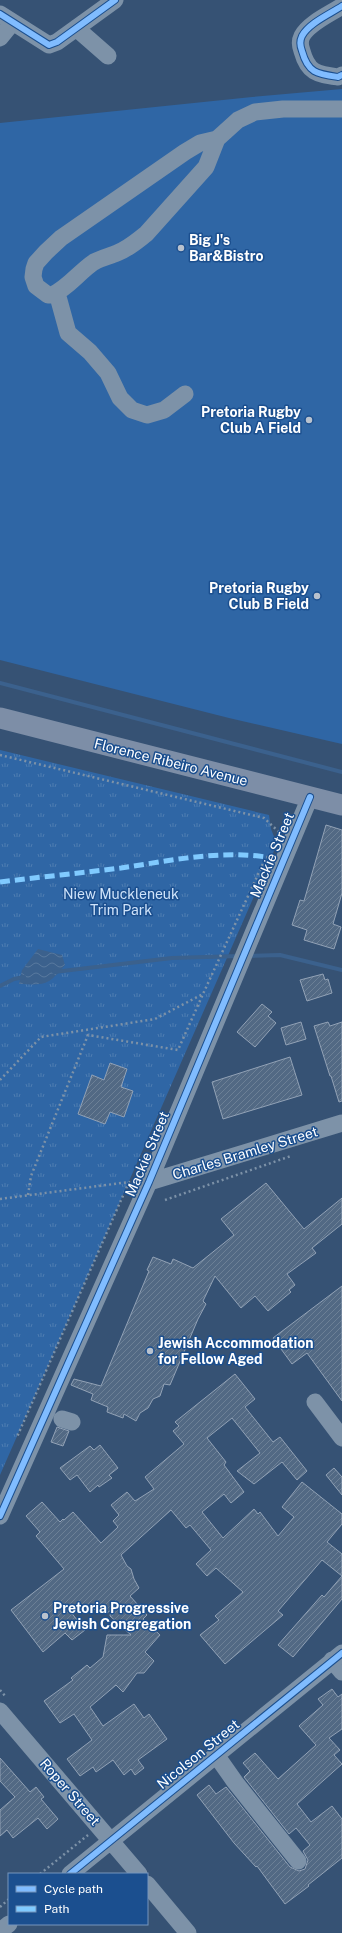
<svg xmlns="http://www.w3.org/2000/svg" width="342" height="1933" viewBox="0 0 342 1933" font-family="'Public Sans',sans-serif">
  <defs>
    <pattern id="park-tufts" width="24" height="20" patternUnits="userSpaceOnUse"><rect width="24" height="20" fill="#2f66a5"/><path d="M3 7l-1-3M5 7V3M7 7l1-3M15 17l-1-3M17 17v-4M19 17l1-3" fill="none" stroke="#4e7db2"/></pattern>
    <pattern id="water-waves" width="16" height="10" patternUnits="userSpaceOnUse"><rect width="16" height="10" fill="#3b618d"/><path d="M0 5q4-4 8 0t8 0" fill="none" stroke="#58799e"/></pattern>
    <pattern id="building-hatch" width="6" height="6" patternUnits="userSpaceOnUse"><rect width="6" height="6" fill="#526984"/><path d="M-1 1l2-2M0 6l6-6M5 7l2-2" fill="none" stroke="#6c8096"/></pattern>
  </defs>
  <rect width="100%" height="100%" fill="#365274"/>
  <path fill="url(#park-tufts)" d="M 0,750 L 269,815 L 271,829 L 277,844 L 0,1475 Z"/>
  <path fill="#2f66a5" d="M 342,89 L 342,744 L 229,718 L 0,660 L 0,123 L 252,97 Z"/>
  <path fill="url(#water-waves)" d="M 38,949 L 62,955 L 65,965 C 48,986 45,985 19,984 L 22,970 Z"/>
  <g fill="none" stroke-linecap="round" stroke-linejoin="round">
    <path stroke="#3b618d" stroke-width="4" d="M 0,683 L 342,772
      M 248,956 L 280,955 L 342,970
      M 54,972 L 172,958 L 239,956
      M 0,986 L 14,979 L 24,977"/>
  </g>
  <path fill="url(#building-hatch)" stroke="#92a2b6" d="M 326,825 L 342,830 L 342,893 L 333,924 L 341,927 L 334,949 L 304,940 L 307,930 L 292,925 L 300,900 L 304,901 Z
    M 323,974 L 325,980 L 328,979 L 332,993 L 307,1001 L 300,980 Z
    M 262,1004 L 272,1012 L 268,1016 L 276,1023 L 255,1047 L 237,1032 Z
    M 301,1022 L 306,1039 L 286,1045 L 281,1028 Z
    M 328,1022 L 330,1026 L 342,1022 L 342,1101 L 339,1102 L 331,1076 L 330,1076 L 314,1026 Z
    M 290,1057 L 302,1095 L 223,1119 L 212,1082 Z
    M 110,1063 L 127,1069 L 121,1087 L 133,1091 L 124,1117 L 110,1112 L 105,1124 L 78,1114 L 92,1075 L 104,1080 Z
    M 266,1183 L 304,1229 L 342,1198 L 342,1224 L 312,1248 L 316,1253 L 287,1274 L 295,1285 L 289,1290 L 291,1292 L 268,1311 L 255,1296 L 241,1308 L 215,1276 L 203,1301 L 206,1304 L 198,1319 L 170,1385 L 164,1384 L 160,1396 L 153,1399 L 148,1408 L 140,1413 L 136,1421 L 124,1414 L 123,1418 L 107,1412 L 108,1407 L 91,1400 L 93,1394 L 71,1385 L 74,1379 L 101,1386 L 149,1271 L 147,1270 L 153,1257 L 171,1264 L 173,1259 L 193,1268 L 234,1235 L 221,1219 Z
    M 342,1286 L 342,1401 L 307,1353 L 292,1364 L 273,1338 Z
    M 235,1374 L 255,1399 L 245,1407 L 273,1442 L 280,1437 L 307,1471 L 297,1480 L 282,1462 L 254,1484 L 237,1471 L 260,1453 L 232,1418 L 207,1438 L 226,1462 L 224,1465 L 244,1492 L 231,1503 L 224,1494 L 202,1512 L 223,1538 L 254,1509 L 258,1514 L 260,1512 L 278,1536 L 294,1517 L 282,1507 L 302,1482 L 342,1514 L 342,1524 L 327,1542 L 342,1554 L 342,1599 L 293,1657 L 278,1645 L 322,1595 L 324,1597 L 342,1576 L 322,1560 L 278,1611 L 283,1615 L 225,1664 L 200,1635 L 219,1620 L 215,1616 L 243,1592 L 216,1568 L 207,1576 L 196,1564 L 211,1550 L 190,1525 L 186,1528 L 171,1510 L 121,1555 L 127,1566 L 131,1569 L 134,1579 L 139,1588 L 130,1596 L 147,1615 L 143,1619 L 160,1635 L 145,1652 L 154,1661 L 144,1673 L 137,1673 L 123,1692 L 116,1685 L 90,1707 L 103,1726 L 134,1704 L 144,1718 L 149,1714 L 167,1739 L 138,1760 L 144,1768 L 135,1775 L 131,1769 L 124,1775 L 113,1760 L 96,1772 L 93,1767 L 80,1776 L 67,1759 L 92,1740 L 74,1714 L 60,1723 L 44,1701 L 73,1680 L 71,1678 L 87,1665 L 90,1668 L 103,1657 L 107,1635 L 131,1635 L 110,1616 L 111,1610 L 107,1613 L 102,1609 L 70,1611 L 85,1630 L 72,1640 L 65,1633 L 43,1652 L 11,1610 L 64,1569 L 36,1536 L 40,1532 L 26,1516 L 42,1502 L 60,1522 L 63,1519 L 64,1520 L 73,1512 L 101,1543 L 118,1527 L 113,1521 L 119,1515 L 111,1505 L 127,1492 L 135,1501 L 154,1489 L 145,1477 L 184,1444 L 173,1431 L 179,1426 L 175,1422 Z
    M 57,1427 L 69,1431 L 63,1446 L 51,1442 Z
    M 100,1445 L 118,1468 L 109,1475 L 112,1478 L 99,1487 L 98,1485 L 90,1492 L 77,1475 L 70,1480 L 60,1468 L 90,1446 L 94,1450 Z
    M 334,1468 L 342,1477 L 342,1495 L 326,1475 Z
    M 332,1689 L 338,1697 L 342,1694 L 342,1729 L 329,1738 L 340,1750 L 334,1755 L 342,1764 L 297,1804 L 311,1822 L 332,1806 L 342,1819 L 342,1858 L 308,1885 L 309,1886 L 285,1904 L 257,1866 L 256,1867 L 234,1843 L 197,1795 L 209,1785 L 216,1794 L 226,1787 L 290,1867 L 299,1871 L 305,1869 L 308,1860 L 303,1851 L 310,1845 L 296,1828 L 289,1834 L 244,1777 L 250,1771 L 243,1763 L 255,1753 L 278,1779 L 316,1745 L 299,1726 L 323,1705 L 318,1699 Z
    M 0,1758 L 30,1792 L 36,1787 L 44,1797 L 41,1799 L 58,1819 L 47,1829 L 38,1818 L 13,1838 L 7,1830 L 0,1836 L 0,1810 L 15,1797 L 0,1781 Z"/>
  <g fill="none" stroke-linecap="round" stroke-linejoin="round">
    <path stroke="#7d92a8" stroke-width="2.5" stroke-dasharray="2 3" stroke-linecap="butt" d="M 0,755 L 264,818 L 279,832
      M 0,1080 L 41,1037 L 155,1019 L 203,994 L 266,857 L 269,857
      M 28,1195 L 31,1176 L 88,1035 L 178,1050 L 203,994
      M 0,1199 L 129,1182 L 17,1437
      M 165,1200 L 291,1156
      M 0,1690 L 6,1697
      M 40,1874 L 88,1835
      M 0,1907 L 9,1899"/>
    <path stroke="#7d92a8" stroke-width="17" d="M 342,6 C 330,14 309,23 302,36 C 300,40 300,46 302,51 C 308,73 317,74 338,77 L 342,75
      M 0,14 L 49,45 L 57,42 L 115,0
      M 76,28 L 108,56
      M 0,38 L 13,22
      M 217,139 L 206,167 L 146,234 C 137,241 128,249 117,253 C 110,256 101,258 94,262 C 79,272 68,288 52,295 L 48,295 L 36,286 L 33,277 L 34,269 L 36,263 L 46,252 L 61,238 L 185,152 L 200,143 L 217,139 L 238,120 L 255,112 L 283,109 L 342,109
      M 57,293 L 68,333 L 90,352 L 108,373 L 120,398 L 132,410 L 147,415 L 164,410 L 185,394
      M 149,1182 L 342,1123
      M 315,1402 L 342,1438
      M 62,1419 L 72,1422
      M 0,1516 L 149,1182 L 310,797
      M 332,1660 L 342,1672
      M 0,1711 L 139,1874
      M 216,1755 L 235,1782 L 298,1861
      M 70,1874 L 342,1653
      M 147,1884 L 188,1933
      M 0,1931 L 9,1924"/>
    <path stroke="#7d8ea7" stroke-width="21" d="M 0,718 L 342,805"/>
    <path stroke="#80caff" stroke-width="5" stroke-dasharray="10 5" stroke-linecap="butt" d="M 0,882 C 40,877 81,873 121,868 C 168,861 218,850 266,857"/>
    <g stroke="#1b4f8f" stroke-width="8">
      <path id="cycleway" d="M 342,6 C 330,14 309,23 302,36 C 300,40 300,46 302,51 C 308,73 317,74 338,77 L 342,75
        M 0,14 L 49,45 L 57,42 L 115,0
        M 0,1516 L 149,1182 L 310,797
        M 70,1874 L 342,1653"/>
    </g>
    <use href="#cycleway" stroke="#80bcff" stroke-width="6"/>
  </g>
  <g fill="#b9c2ce" stroke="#1b4f8f" stroke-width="1.5">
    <circle cx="181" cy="248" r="4"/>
    <circle cx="309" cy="420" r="4"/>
    <circle cx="317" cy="596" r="4"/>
    <circle cx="150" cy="1351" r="4"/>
    <circle cx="45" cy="1616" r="4"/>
  </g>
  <g text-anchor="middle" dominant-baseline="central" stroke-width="3" stroke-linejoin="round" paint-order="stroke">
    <g font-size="14" font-weight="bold" fill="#fff" stroke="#1b4f8f" text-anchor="start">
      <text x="189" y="240">Big J's<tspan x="189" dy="16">Bar&amp;Bistro</tspan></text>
      <text x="301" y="412" text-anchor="end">Pretoria Rugby<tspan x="301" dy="16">Club A Field</tspan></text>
      <text x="309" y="588" text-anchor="end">Pretoria Rugby<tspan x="309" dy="16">Club B Field</tspan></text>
      <text x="158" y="1343">Jewish Accommodation<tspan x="158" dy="16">for Fellow Aged</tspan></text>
      <text x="53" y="1608">Pretoria Progressive<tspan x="53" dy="16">Jewish Congregation</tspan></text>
    </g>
    <g font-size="14" fill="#fff" stroke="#1b4f8f">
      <text transform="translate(171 762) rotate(14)">Florence Ribeiro Avenue</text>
      <text transform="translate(272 855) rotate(-67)">Mackie Street</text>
      <text transform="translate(245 1153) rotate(-17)">Charles Bramley Street</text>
      <text transform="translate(147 1154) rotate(-67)">Mackie Street</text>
      <text transform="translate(198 1754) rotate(-39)">Nicolson Street</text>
      <text transform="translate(70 1792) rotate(49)">Roper Street</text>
    </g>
    <g font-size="14" fill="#cfe3fa" stroke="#1b4f8f">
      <text x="121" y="894">Niew Muckleneuk<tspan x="121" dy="16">Trim Park</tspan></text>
    </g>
  </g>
  <rect x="8" y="1873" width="140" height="52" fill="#1b4f8f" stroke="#7695bc"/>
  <rect x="16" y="1886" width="20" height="6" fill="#80bcff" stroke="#7695bc"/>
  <text x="44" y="1893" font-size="12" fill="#ffffff">Cycle path</text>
  <rect x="16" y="1906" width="20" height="6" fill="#80caff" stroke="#7695bc"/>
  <text x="44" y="1913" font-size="12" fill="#ffffff">Path</text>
</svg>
